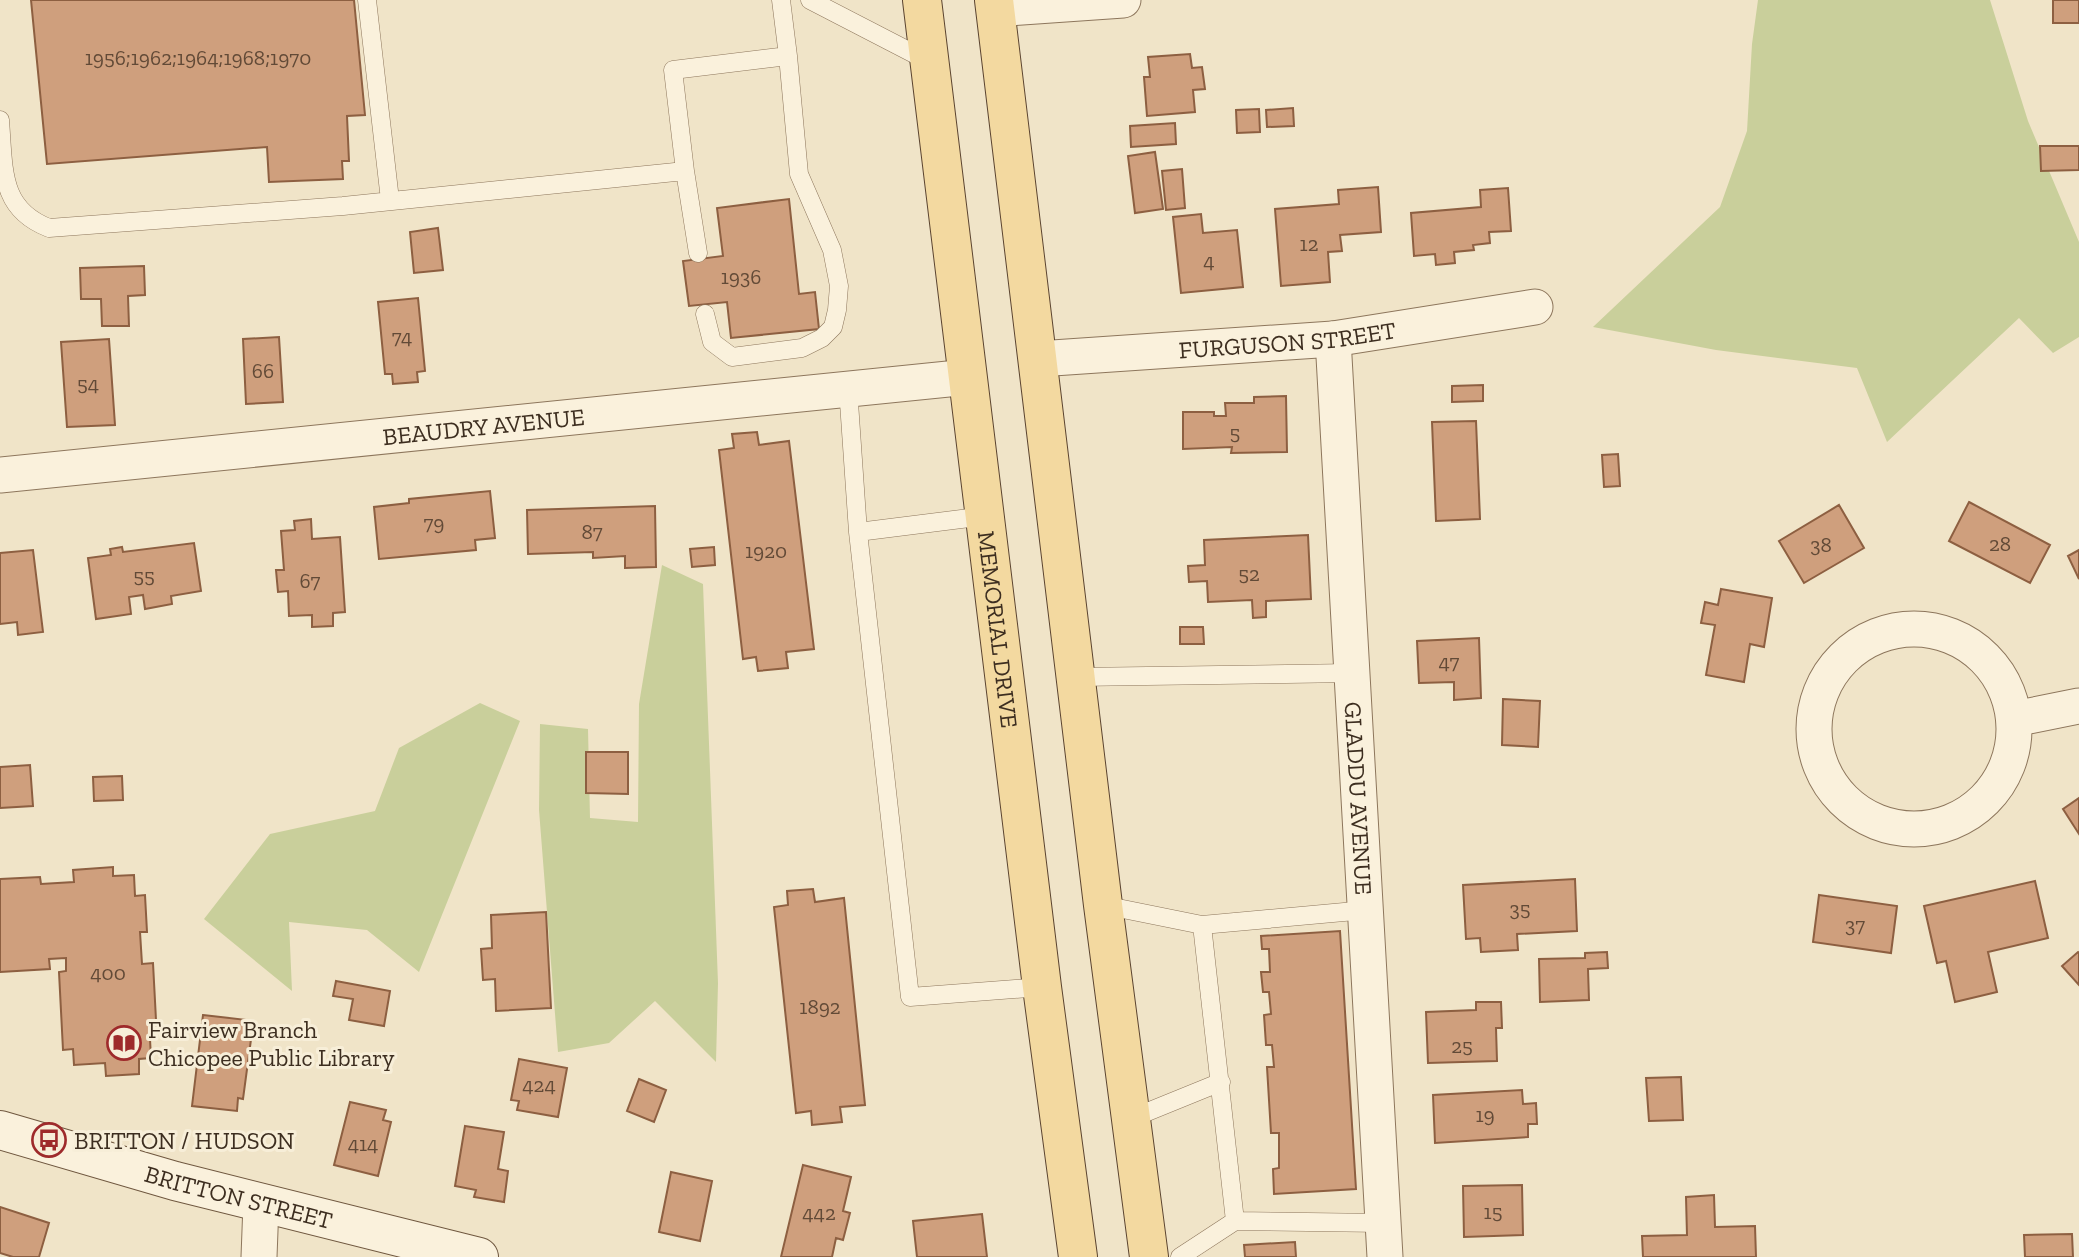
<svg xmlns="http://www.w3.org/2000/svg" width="2079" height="1257" viewBox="0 0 2079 1257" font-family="'Zilla Slab',serif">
  <rect width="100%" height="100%" fill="#f0e4c8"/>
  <path fill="#c9cf9b" d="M 1758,0 L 1990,0 L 2028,121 L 2079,242 L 2079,337 L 2053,353 L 2019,318 L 1887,442 L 1857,368 L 1716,350 L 1593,327 L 1720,207 L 1747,131 L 1752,44 Z
    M 662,565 L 703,584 L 718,983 L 716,1062 L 655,1001 L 609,1043 L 558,1052 L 539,810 L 540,724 L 588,729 L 590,818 L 638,822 L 639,704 Z
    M 480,703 L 520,721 L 419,972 L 367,930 L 289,922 L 292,991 L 204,919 L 270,834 L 375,811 L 399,748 Z"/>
  <path fill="#cf9f7d" stroke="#8d5f41" stroke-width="2" d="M 31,0 L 354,0 L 365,115 L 347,116 L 349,161 L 342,161 L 343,179 L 269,182 L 267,147 L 47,164 Z
    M 2053,0 L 2079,0 L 2079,23 L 2053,23 Z
    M 1190,54 L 1192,68 L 1202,67 L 1205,89 L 1193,90 L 1195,112 L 1147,116 L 1144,77 L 1150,77 L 1148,57 Z
    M 1293,108 L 1294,126 L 1267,127 L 1266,110 Z
    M 1259,109 L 1260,132 L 1237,133 L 1236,110 Z
    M 1175,123 L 1176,144 L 1131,147 L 1130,126 Z
    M 2040,146 L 2079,146 L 2079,170 L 2041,171 Z
    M 1155,152 L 1163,209 L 1135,213 L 1128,156 Z
    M 1182,169 L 1185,208 L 1166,210 L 1162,171 Z
    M 1378,187 L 1381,232 L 1340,235 L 1342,251 L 1328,252 L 1330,282 L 1281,286 L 1275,209 L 1339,204 L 1338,190 Z
    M 1508,188 L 1511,231 L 1489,232 L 1490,243 L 1473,245 L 1474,250 L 1454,252 L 1455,263 L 1436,265 L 1435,254 L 1414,256 L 1411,213 L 1481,207 L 1480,190 Z
    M 789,199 L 799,294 L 815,292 L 819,329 L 731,338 L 727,302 L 689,306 L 683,261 L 723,256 L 717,208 Z
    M 1201,214 L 1203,233 L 1237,230 L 1243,287 L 1181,293 L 1173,217 Z
    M 438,228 L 443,270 L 414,273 L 410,232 Z
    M 144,266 L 145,295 L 128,296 L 129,326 L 102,326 L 101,299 L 81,299 L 80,268 Z
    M 418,298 L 425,371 L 417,372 L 418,382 L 393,384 L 392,374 L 385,374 L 378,302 Z
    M 279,337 L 283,402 L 246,404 L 243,339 Z
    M 109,339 L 115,425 L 67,427 L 61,342 Z
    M 1483,385 L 1483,401 L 1452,402 L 1452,386 Z
    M 1286,396 L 1287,452 L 1231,453 L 1232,447 L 1183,449 L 1183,412 L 1214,412 L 1214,416 L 1226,416 L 1225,403 L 1254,403 L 1254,397 Z
    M 1476,421 L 1480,519 L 1436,521 L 1432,422 Z
    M 757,432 L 759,445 L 789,441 L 814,649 L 786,652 L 788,668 L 758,671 L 756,657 L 743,659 L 719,450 L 734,448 L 732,434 Z
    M 1618,454 L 1620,486 L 1604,487 L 1602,455 Z
    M 490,491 L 495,538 L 475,540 L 476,550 L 379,559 L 374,507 L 409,503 L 409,499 Z
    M 1969,502 L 2050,545 L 2030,583 L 1949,541 Z
    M 1839,505 L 1864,548 L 1804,583 L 1779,541 Z
    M 655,506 L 656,567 L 625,568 L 625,556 L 593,558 L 593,552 L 528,554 L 527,510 Z
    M 311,519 L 312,539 L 340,537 L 345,612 L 333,613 L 333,626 L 312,627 L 312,615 L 289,616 L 288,591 L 278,592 L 276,570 L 284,570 L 281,531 L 295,530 L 294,521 Z
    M 1308,535 L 1311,599 L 1266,601 L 1266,617 L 1253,618 L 1252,600 L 1208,602 L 1207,581 L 1189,582 L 1188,566 L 1205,565 L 1204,540 Z
    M 194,543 L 201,591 L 171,596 L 172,604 L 145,609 L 143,595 L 129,597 L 131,614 L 96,619 L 88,558 L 111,555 L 110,549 L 122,547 L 123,552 Z
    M 714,547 L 715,565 L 692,567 L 690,549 Z
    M 33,550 L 43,632 L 18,635 L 17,622 L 0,624 L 0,553 Z
    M 2079,550 L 2079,579 L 2068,556 Z
    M 1721,589 L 1772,598 L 1764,647 L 1750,644 L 1744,682 L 1706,675 L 1715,625 L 1701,623 L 1705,602 L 1718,605 Z
    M 1180,627 L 1203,627 L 1204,644 L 1180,644 Z
    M 1479,638 L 1481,698 L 1454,700 L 1454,682 L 1419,683 L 1417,641 Z
    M 1503,699 L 1540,701 L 1538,747 L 1502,745 Z
    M 586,752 L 628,752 L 628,794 L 586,793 Z
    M 30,765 L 33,806 L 0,808 L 0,767 Z
    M 122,776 L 123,800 L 94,801 L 93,777 Z
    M 2079,798 L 2079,834 L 2063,809 Z
    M 113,867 L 113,876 L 134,875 L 135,896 L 145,895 L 147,932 L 140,932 L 142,964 L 153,963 L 157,1039 L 150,1039 L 151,1058 L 139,1059 L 139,1074 L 106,1076 L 105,1063 L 74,1065 L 73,1049 L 63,1050 L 59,972 L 66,971 L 66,958 L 49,959 L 50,969 L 0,972 L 0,879 L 40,877 L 41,884 L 74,882 L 73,870 Z
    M 1575,879 L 1577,931 L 1517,934 L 1518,950 L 1481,952 L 1480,938 L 1466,939 L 1463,885 Z
    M 2035,881 L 2048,938 L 1988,952 L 1997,992 L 1955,1002 L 1946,961 L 1937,963 L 1924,906 Z
    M 813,889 L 815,902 L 844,898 L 865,1105 L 840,1107 L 842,1122 L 812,1125 L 811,1111 L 796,1113 L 774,907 L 788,905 L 787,891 Z
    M 1819,895 L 1897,906 L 1891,953 L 1813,942 Z
    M 546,912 L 551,1008 L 496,1011 L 495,979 L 483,980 L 481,949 L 492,948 L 491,915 Z
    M 1340,931 L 1356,1189 L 1274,1194 L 1273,1169 L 1279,1168 L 1279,1133 L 1271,1133 L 1267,1067 L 1274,1067 L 1272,1045 L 1266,1045 L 1264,1015 L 1271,1014 L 1269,992 L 1263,992 L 1261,972 L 1270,972 L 1269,949 L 1262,949 L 1261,936 Z
    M 1607,952 L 1608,968 L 1588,969 L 1589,1000 L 1540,1002 L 1539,959 L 1585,958 L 1585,953 Z
    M 2078,952 L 2079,953 L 2079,985 L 2062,966 Z
    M 336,981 L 390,991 L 384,1026 L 349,1020 L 353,999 L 333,996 Z
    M 1476,1002 L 1501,1002 L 1502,1028 L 1496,1028 L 1497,1061 L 1428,1063 L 1426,1012 L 1476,1010 Z
    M 203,1015 L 247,1020 L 245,1032 L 252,1032 L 243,1099 L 238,1098 L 237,1111 L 192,1106 Z
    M 519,1059 L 567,1068 L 558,1117 L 517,1110 L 519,1101 L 511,1100 Z
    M 1681,1077 L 1683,1120 L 1649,1121 L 1646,1078 Z
    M 639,1079 L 666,1090 L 654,1122 L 627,1111 Z
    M 1522,1090 L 1523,1104 L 1536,1103 L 1537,1124 L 1528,1124 L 1528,1137 L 1435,1143 L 1433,1095 Z
    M 350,1102 L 386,1110 L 383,1120 L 391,1122 L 378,1176 L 334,1165 Z
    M 465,1126 L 504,1132 L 498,1169 L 508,1171 L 504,1202 L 474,1197 L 476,1190 L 455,1186 Z
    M 803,1165 L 851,1177 L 843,1211 L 850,1213 L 843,1240 L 836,1238 L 832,1257 L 781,1257 Z
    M 671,1172 L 712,1181 L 700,1241 L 659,1232 Z
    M 1522,1185 L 1523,1235 L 1464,1237 L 1463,1186 Z
    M 1714,1195 L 1715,1227 L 1755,1226 L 1756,1257 L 1643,1257 L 1642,1236 L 1687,1235 L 1686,1197 Z
    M 0,1207 L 49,1223 L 39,1257 L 13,1257 L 0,1253 Z
    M 982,1214 L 987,1257 L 917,1257 L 913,1221 Z
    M 2072,1234 L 2073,1257 L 2025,1257 L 2024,1235 Z
    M 1295,1242 L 1296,1257 L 1245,1257 L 1244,1245 Z"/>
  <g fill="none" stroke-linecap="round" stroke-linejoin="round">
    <g stroke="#8d765c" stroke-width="19">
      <path id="lane" d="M 367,0 L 390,200
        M 810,0 L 928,61
        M 0,120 C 4,171 0,209 49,228 L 343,206 L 685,171 L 673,70 L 788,56 L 781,0
        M 685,171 L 698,253
        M 705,314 L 712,342 L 732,357 L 802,348 L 822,338 L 833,327 L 837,310 L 839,286 L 832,250 L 799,174 L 788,56
        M 848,388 L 858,532
        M 985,516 L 858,532 L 910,997 L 1042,987
        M 1076,677 L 1352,673
        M 1103,905 L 1202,925 L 1366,910
        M 1202,925 L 1235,1221
        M 1130,1119 L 1221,1082
        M 1180,1257 L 1235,1221 L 1383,1223"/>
    </g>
    <g stroke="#8d765c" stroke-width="37">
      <g id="street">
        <path d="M 995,9 L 1123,0"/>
        <path id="s1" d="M 1333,339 L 1385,1257"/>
        <path id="s2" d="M 1038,359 L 1333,339 L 1535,307"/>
        <path id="s3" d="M 0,475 L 968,377"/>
        <circle cx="1914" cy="729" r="100"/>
        <path d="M 2014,719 L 2079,706"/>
        <path d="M 259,1257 L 261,1204"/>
      </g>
    </g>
    <g stroke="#6f573f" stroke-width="40">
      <g id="secondary">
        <path id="s4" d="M 0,1130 L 175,1181 L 479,1257"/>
      </g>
    </g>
    <g stroke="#5b4430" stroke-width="40">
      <g id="primary">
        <path id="s5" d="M 922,0 L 1042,987 L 1078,1257"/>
        <path d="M 994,0 L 1103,905 L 1149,1257"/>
      </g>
    </g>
    <use href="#lane" stroke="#faf1dc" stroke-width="18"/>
    <use href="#street" stroke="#faf1dc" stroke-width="35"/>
    <use href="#secondary" stroke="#faf1dc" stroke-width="38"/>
    <use href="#primary" stroke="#f3d9a0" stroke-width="38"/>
  </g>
  <defs>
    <g id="library-ring" transform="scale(1.75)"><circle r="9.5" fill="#f7eed8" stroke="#9e2a2b" stroke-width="1.5"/><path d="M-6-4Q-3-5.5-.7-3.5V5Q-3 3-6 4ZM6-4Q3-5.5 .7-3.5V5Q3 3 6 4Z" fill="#9e2a2b"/></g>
    <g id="bus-ring" transform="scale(1.75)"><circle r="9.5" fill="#f7eed8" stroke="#9e2a2b" stroke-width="1.5"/><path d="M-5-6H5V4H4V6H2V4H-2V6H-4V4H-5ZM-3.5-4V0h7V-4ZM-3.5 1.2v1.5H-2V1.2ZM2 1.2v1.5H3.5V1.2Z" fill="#9e2a2b"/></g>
  </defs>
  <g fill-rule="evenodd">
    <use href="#library-ring" x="124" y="1043"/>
    <use href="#bus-ring" x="49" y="1140"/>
  </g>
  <g text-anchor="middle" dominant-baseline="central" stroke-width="6" stroke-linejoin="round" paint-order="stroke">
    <g font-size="21" fill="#624a37">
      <text x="198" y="57">1956;1962;1964;1968;1970</text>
      <text x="1309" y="243">12</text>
      <text x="1209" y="260">4</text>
      <text x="741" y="276">1936</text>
      <text x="402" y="336">74</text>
      <text x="263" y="370">66</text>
      <text x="88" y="383">54</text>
      <text x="1235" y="432">5</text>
      <text x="434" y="522">79</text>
      <text x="592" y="531">87</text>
      <text x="2000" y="543">28</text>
      <text x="1821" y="544">38</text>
      <text x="766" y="550">1920</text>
      <text x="1249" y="573">52</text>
      <text x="144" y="575">55</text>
      <text x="310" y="580">67</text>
      <text x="1449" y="661">47</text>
      <text x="1520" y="908">35</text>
      <text x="1855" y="924">37</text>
      <text x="108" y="972">400</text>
      <text x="820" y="1006">1892</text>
      <text x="1462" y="1045">25</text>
      <text x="539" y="1084">424</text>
      <text x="1485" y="1114">19</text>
      <text x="363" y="1143">414</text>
      <text x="1493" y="1211">15</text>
      <text x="819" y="1212">442</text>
    </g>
    <g font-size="24" fill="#3d2e20" stroke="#f7eed8">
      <text stroke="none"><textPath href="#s2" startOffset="250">FURGUSON STREET</textPath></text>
      <text stroke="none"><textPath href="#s3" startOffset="486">BEAUDRY AVENUE</textPath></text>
      <text stroke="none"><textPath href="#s5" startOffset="634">MEMORIAL DRIVE</textPath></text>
      <text stroke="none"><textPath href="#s1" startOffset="460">GLADDU AVENUE</textPath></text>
      <text stroke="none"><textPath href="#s4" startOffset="248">BRITTON STREET</textPath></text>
    </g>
    <g font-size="24" fill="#3d2e20" stroke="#f7eed8" text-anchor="start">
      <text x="148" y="1029">Fairview Branch<tspan x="148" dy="28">Chicopee Public Library</tspan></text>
      <text x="74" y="1140">BRITTON / HUDSON</text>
    </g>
  </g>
</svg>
